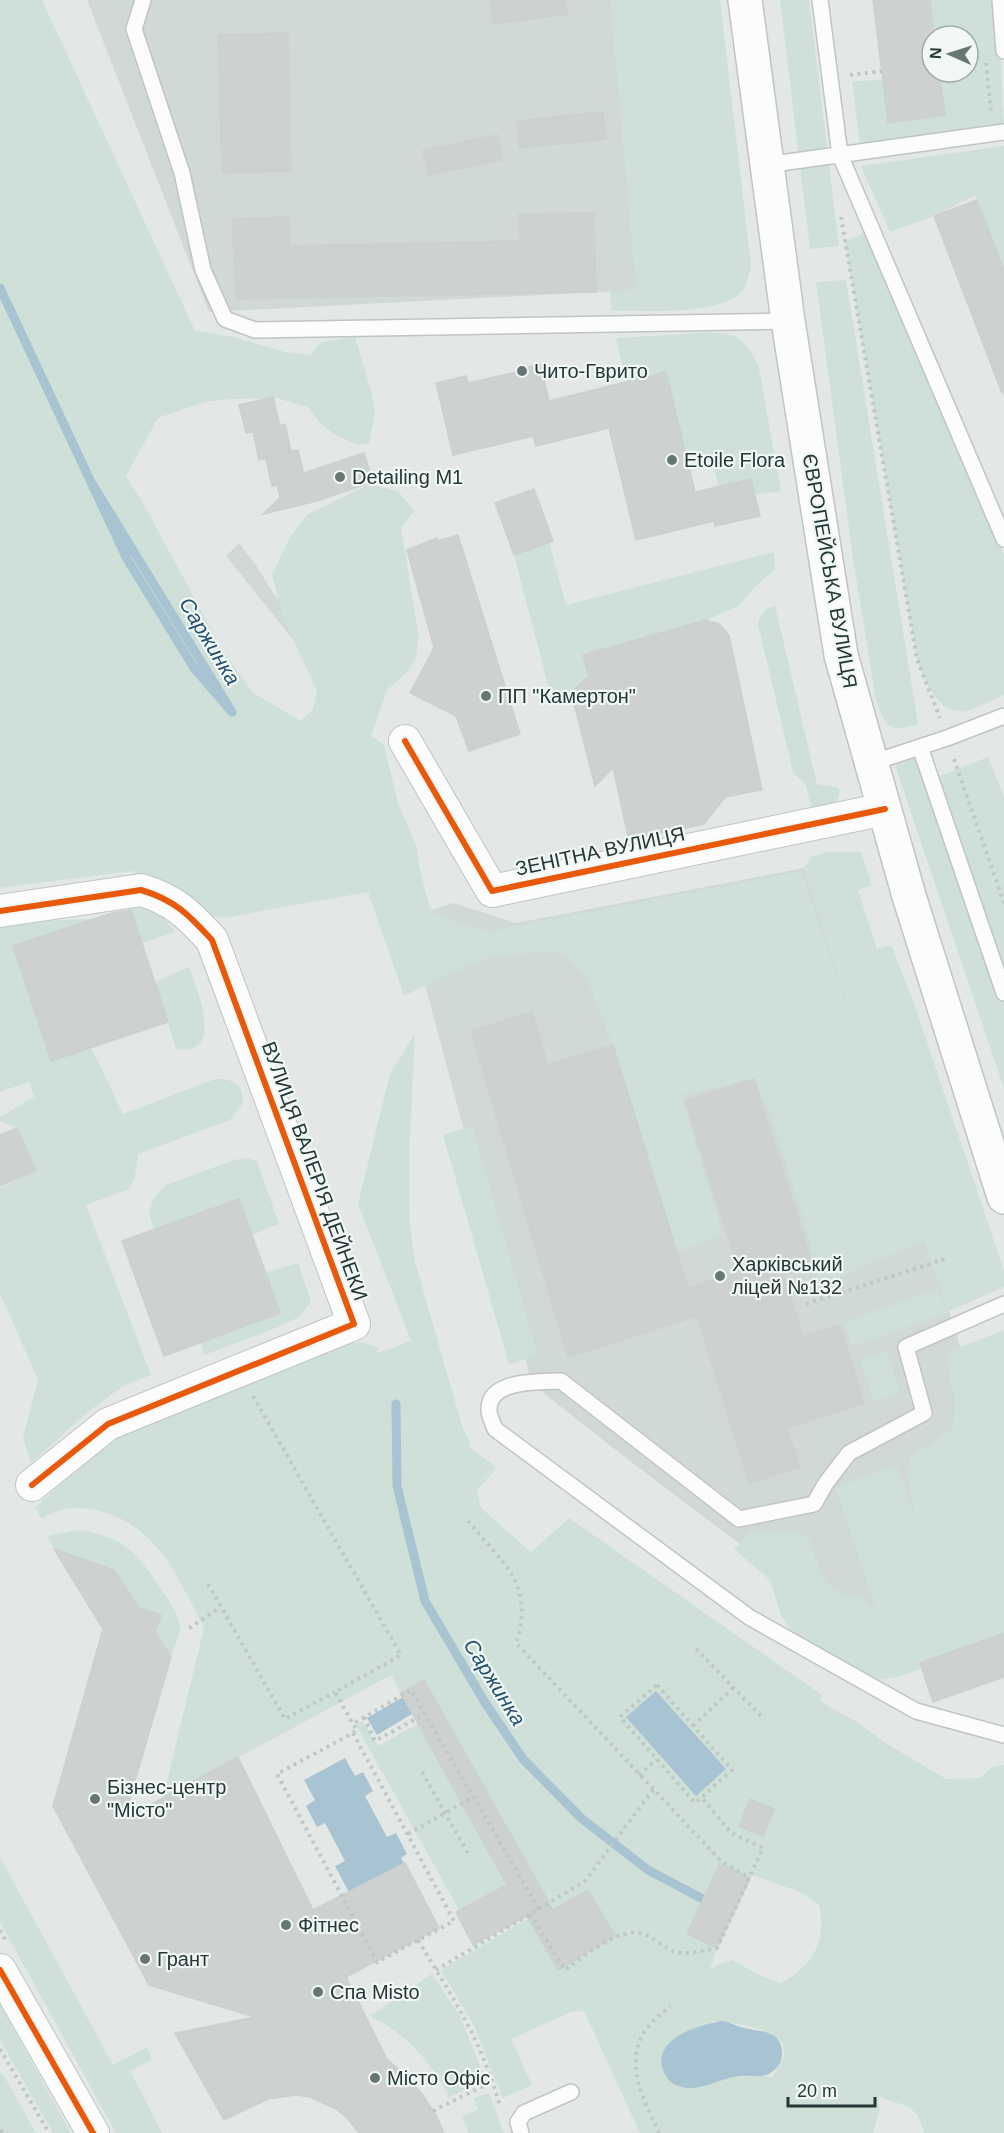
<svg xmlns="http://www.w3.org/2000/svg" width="1004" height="2133" viewBox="0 0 1004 2133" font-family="Arial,sans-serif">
  <rect width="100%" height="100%" fill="#e3e8e7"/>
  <path fill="#d1d9d7" d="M 87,0 L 611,0 L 637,290 L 209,312 Z
    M 239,543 L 256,565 L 273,593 L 313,640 L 303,652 L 226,556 Z
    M 804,868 L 1004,1481 L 1004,1590 L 867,1640 L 626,1458 L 532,1384 L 407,918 L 453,903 L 516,923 Z"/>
  <path fill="#cee0d7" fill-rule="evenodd" d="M 0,0 L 42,0 L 195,331 L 233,337 L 285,352 L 310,355 L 322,342 L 355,337 L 371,391 L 375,415 L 369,443 L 357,445 L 334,434 L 319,422 L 308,407 L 276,398 L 230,399 L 204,402 L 158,418 L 126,476 L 146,508 L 221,648 L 253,693 L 301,721 L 313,709 L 317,691 L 283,617 L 272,575 L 289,539 L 307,515 L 369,484 L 398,491 L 414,511 L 401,527 L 419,637 L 416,657 L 409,670 L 387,690 L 371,736 L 384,745 L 398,803 L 417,848 L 419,866 L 431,912 L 466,925 L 494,932 L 509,927 L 802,871 L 889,1130 L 804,868 L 812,856 L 828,852 L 861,852 L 872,885 L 858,890 L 877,949 L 891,945 L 915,1006 L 1004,1271 L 1004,1287 L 949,1311 L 925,1240 L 818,1287 L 813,1266 L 814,1259 L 811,1245 L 774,1123 L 754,1079 L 681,1095 L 720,1226 L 721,1236 L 677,1252 L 613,1045 L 585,974 L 564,953 L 528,953 L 493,956 L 473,963 L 404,996 L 368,892 L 223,918 L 207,915 L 132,871 L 0,888 Z
    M 611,0 L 720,0 L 751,265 C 749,275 747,288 739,294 C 713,316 644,310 611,311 L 610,291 L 637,289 Z
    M 780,0 L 809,0 L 839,246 L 810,249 Z
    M 930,0 L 998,0 L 1004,127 L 860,146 L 852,81 L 883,80 L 889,122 L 945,115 L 939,72 L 968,72 L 968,36 L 934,36 Z
    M 1004,146 L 1004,270 L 975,195 L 934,216 L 890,232 L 861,166 Z
    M 868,231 L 1004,555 L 1004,695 C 992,700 981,706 969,710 C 939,719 925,681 917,659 L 845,242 Z
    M 846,280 L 918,724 C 888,734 885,726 876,699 L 853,559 L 816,282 Z
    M 700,333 C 734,332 744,335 759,368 L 781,491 L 755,495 L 751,479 L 719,487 L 713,466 L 689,471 L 665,372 L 626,382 L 616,338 Z
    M 549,542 L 566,605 L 774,552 L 775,569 L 752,590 L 739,606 L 706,620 L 583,655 L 589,676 L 571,692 L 551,696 L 514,555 Z
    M 775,606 L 817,784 L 839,788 C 843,803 825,811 814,819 L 806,785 L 793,772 L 758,624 C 761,613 764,609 775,606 Z
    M 911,757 L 917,758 L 1004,999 L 1004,1088 L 896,768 L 895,762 Z
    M 988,757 L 1004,797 L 1004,981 L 935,778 Z
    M 139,904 C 156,910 166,917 175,932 L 142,943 L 130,907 Z
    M 93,919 L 13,946 L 51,1061 L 91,1047 L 123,1114 L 215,1079 C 232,1078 244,1084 243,1103 L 230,1120 L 138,1154 L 135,1177 L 129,1189 L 86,1205 L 151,1375 L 123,1386 L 88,1412 L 31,1463 L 23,1438 L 38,1380 L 0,1293 L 0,1188 L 36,1170 L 17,1128 L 0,1121 L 0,1117 L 34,1097 L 29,1082 L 0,1092 L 0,922 Z
    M 189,967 C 197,990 226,1057 176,1049 L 155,982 Z
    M 415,1033 L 409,1159 L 410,1226 L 415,1262 L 463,1429 L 468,1437 L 470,1448 L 496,1467 L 476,1484 L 497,1468 L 477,1490 L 481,1508 L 531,1552 L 569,1518 L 822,1695 L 820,1700 L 836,1711 L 854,1720 L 884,1742 L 946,1779 L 980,1778 L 994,1766 L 1004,1765 L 1004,2133 L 924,2133 C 916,2100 903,2108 878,2096 L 880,2109 L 873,2133 L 640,2133 L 584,2011 L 571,2012 L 511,2039 L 532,2085 L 503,2098 L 474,2026 L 441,1970 L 529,1918 L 559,1969 L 578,1958 L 424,1680 L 401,1693 L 391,1675 L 163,1798 L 204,1628 C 178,1578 157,1523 95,1510 C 76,1506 58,1507 42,1519 L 35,1508 L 94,1451 L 119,1431 L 330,1350 C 351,1343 359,1338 380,1349 L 375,1353 L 391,1349 L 409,1341 L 412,1343 L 358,1204 L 390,1074 ZM 720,1864 L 750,1878 L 752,1875 L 800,1892 L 819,1905 C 827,1941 813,1966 781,1983 L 759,1975 L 732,1960 L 721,1963 L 710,1970 L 717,1948 L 687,1934 ZM 715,2021 C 743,2025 761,2025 783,2043 L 784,2056 L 772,2078 L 766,2076 L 729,2077 L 696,2089 L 662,2067 L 663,2052 L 691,2030 Z
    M 472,1126 L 538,1356 L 509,1364 L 443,1135 Z
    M 247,1158 L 257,1161 L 279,1224 L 252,1235 L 154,1230 L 149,1213 L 154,1197 L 166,1185 L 234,1160 Z
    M 298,1263 L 311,1302 L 299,1317 L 276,1328 L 204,1355 L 201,1342 L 279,1313 L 265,1273 Z
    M 938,1289 L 947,1313 L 852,1346 L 844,1322 Z
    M 1004,1330 L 1004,1635 L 915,1671 L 898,1677 L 879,1680 L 830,1659 L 794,1635 L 781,1615 L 770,1580 L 734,1549 L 752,1531 L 796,1532 L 810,1539 C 815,1557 822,1588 843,1594 C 847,1595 852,1595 857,1596 C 865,1598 870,1604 876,1609 L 835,1487 L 897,1466 L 916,1521 L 908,1475 L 910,1457 L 932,1444 L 953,1427 L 955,1401 L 947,1362 L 950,1351 Z
    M 887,1351 L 900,1394 L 873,1401 L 861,1359 Z
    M 77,1530 C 123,1536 136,1551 161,1589 C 168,1599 178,1613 180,1626 C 181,1635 173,1649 171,1657 L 155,1632 L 161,1615 L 139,1608 L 117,1575 L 108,1568 L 54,1549 L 48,1536 Z
    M 363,1721 L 378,1746 L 418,1724 L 522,1912 L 494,1928 L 479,1900 L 459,1910 L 356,1725 Z
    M 0,1857 L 113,2065 L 147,2047 L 152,2060 L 130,2071 L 162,2133 L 116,2133 L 0,1922 Z
    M 432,1974 L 460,2016 L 486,2081 L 449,2097 C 430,2060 407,2035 370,2016 Z
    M 0,2004 L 71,2133 L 53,2133 L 0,2040 Z
    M 0,2072 L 4,2076 L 36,2133 L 0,2133 Z
    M 489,2093 L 504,2133 L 469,2133 L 462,2116 L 478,2110 L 474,2098 Z"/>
  <path fill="#a8c3d2" d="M 656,1691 L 726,1769 L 696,1796 L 626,1717 Z
    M 405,1696 L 415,1712 L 377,1735 L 367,1718 Z
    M 345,1758 L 355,1776 L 363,1772 L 373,1791 L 365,1796 L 387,1837 L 396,1833 L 407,1854 L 401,1858 L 404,1863 L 349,1892 L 335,1866 L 345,1861 L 325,1823 L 317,1827 L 306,1806 L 315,1800 L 304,1780 Z
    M 722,2021 C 730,2022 736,2026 744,2028 C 760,2032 781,2030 782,2052 C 783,2060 778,2068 772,2072 C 763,2079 752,2075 741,2076 C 720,2077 699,2094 679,2086 C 671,2084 666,2078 663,2070 C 652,2038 699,2025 722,2021 Z"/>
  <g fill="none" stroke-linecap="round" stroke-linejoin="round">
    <path stroke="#a8c3d2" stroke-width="9" d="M 0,288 L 127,559 L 194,668 L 232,712 L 93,485
      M 396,1404 L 397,1486 L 425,1601 L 484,1701 L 523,1759 L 581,1818 L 648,1870 L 701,1898"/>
  </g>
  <path fill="#cdd1d0" stroke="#ccd0d0" stroke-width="1.5" d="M 490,0 L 566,0 L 567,14 L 493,24 Z
    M 873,0 L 930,0 L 934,36 L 932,36 L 932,72 L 939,72 L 945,115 L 888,123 Z
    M 288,33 L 291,171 L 222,173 L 218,35 Z
    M 603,112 L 606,139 L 519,148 L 517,121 Z
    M 498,135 L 502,160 L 428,175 L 423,150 Z
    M 977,200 L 1004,270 L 1004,393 L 1002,393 L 934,216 Z
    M 594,213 L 596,292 L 236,299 L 232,219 L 289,217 L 290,246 L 520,241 L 519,214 Z
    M 540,364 L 549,401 L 666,372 L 695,492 L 751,479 L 760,516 L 715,526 L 714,521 L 636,540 L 609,428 L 536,446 L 533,436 L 453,455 L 436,383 L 466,376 L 468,383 L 517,372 L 516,370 Z
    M 273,397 L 280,426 L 285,424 L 291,451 L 298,450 L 304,475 L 307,472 L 364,453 L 373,482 L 317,501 L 263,514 L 280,498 L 277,485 L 272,486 L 266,459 L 259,460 L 253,432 L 246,433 L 239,405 Z
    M 534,489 L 553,541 L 514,555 L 495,503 Z
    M 458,535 L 520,734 L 469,751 L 456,716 L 410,693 L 434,648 L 407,550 L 437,538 L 438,541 Z
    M 706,620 L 719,624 L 729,635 L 762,790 L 725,797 L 704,824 L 629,840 L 613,768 L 595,786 L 571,692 L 589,676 L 583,655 Z
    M 131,910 L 168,1022 L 51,1061 L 13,946 L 112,913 Z
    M 532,1012 L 548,1065 L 613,1045 L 688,1288 L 739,1272 L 685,1101 L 754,1079 L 813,1266 L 784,1275 L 803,1336 L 840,1325 L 864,1403 L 787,1428 L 800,1467 L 749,1483 L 697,1316 L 568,1357 L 471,1031 Z
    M 17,1128 L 36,1170 L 0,1186 L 0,1135 Z
    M 239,1199 L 280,1313 L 164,1356 L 122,1241 Z
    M 54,1549 L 114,1570 L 139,1608 L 161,1615 L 155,1632 L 171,1657 L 124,1819 L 238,1757 L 313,1910 L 405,1863 L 439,1928 L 346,1977 L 387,2059 L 406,2076 L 422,2094 L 436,2115 L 444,2133 L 359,2133 L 347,2118 L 336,2109 L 310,2097 L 296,2095 L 268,2099 L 224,2120 L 175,2033 L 255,2017 L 149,1985 L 53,1806 L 103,1629 Z
    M 1004,1633 L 1004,1677 L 933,1702 L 920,1663 Z
    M 424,1680 L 553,1910 L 588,1890 L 615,1936 L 558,1970 L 527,1916 L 473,1945 L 456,1912 L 507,1885 L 401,1693 Z
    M 750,1799 L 774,1809 L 763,1836 L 739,1826 Z
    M 720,1863 L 750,1878 L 717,1948 L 687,1934 Z"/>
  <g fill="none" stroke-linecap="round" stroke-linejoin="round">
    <g stroke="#c0c5c4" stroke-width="18">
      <path id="lane" d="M 143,0 L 134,29 L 182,173 L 203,270 L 225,319 L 255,330 L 788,321
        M 820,0 L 840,155 L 1004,539
        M 1000,0 L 1004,51
        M 766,165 L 1004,132
        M 920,747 L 1004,993
        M 871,763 L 947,738 L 1004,716
        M 1004,1304 L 906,1347 L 924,1413 L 849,1453 L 826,1483 L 814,1504 L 739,1519 L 561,1381 C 540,1382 488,1379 489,1410 C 489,1416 493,1423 495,1429 L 749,1617 L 916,1711 L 1004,1735
        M 521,2133 L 518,2122 L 524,2113 L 571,2092"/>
    </g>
    <g stroke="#c0c5c4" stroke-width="34">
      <path id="street" d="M 405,741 L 492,891 L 885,809
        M 0,911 L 141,890 C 175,900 189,915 212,940 L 354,1324 L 108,1424 L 32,1485
        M 0,1970 L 93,2133"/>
    </g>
    <g stroke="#bfc5c4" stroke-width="36">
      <path id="secondary" d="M 745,0 L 788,321 L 841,655 L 909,896 L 1004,1197"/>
    </g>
    <path stroke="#c0c8c7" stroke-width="4" stroke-dasharray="3 4.5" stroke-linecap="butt" d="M 986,63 L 991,112
      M 850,75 L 882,71
      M 841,217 L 917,659 L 940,718
      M 954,759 L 1004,903
      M 806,1304 L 948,1258
      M 253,1396 L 401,1655 L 335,1692 L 353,1724
      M 468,1521 C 480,1536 503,1559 512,1575 C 524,1595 524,1623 516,1643 L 721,1861 L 750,1878
      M 208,1584 L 285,1719 L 335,1692
      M 189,1628 L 221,1607
      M 696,1649 L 764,1719
      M 657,1685 L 732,1770 L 695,1803 L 620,1717 Z
      M 364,1717 L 375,1741 L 425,1714
      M 693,1726 L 733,1688
      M 353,1733 L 454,1921 L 377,1962 L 277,1774 Z
      M 353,1733 L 357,1730 L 353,1724 L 411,1690 L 539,1909 L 436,1970
      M 422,1772 L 470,1857
      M 639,1775 L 657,1759
      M 408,1834 L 474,1797
      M 539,1909 L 585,1881 L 653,1790
      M 530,1914 L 565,1970 C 580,1959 607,1937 625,1934 C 652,1927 663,1952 680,1953 C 691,1954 705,1950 717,1948 L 763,1848 L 731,1833 L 701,1797
      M 0,1930 L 6,1941
      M 418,1940 C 452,1997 483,2042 500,2107
      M 0,2049 L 49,2133
      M 433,2111 L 493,2081
      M 0,2131 L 8,2133
      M 659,2133 C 644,2100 622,2063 647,2028 C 653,2020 663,2013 670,2006"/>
    <use href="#lane" stroke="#fbfcfb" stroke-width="15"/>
    <use href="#street" stroke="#fbfcfb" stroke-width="32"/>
    <use href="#secondary" stroke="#fbfcfb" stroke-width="33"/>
    <g stroke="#f1f7f5" stroke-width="10">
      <path id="cycleway" d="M 405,741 L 492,891 L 885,809
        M 0,911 L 141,890 C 175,900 189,915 212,940 L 354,1324 L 108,1424 L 32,1485
        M 0,1970 L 93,2133"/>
    </g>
    <use href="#cycleway" stroke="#e8590c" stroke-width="6"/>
  </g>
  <g fill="#667675" stroke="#f1f7f5" stroke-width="2">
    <circle cx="522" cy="371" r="6"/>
    <circle cx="672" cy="460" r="6"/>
    <circle cx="340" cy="477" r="6"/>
    <circle cx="486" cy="696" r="6"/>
    <circle cx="720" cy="1276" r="6"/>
    <circle cx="95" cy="1799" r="6"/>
    <circle cx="286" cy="1925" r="6"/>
    <circle cx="145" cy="1959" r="6"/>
    <circle cx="318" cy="1992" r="6"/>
    <circle cx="375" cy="2078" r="6"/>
  </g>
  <g text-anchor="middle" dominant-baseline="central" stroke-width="4.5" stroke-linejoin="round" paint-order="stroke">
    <g font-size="20" fill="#233837" stroke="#f1f7f5" text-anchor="start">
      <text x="534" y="371">Чито-Гврито</text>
      <text x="684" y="460">Etoile Flora</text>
      <text x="352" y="477">Detailing M1</text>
      <text x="498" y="696">ПП "Камертон"</text>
      <text x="732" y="1264">Харківський<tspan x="732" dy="23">ліцей №132</tspan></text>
      <text x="107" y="1787">Бізнес-центр<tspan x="107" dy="23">"Місто"</tspan></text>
      <text x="298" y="1925">Фітнес</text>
      <text x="157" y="1959">Грант</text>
      <text x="330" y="1992">Спа Misto</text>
      <text x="387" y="2078">Місто Офіс</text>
    </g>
    <g font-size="20" fill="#233837" stroke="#f1f7f5">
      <text transform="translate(830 571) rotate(80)">ЄВРОПЕЙСЬКА ВУЛИЦЯ</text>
      <text transform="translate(600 851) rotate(-12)">ЗЕНІТНА ВУЛИЦЯ</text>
      <text transform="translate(315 1171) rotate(70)">ВУЛИЦЯ ВАЛЕРІЯ ДЕЙНЕКИ</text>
    </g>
    <g font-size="21" font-style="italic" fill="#24516d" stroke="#f1f7f5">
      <text transform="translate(210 641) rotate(59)">Саржинка</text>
      <text transform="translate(495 1682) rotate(58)">Саржинка</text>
    </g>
  </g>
  <g transform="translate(950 54) rotate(273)"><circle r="28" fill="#f1f7f5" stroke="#9faba9" stroke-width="1.5"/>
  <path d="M0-4.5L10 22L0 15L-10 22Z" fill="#667675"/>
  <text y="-9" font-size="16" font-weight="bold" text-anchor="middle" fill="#233837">N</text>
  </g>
  <path d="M788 2097v9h87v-9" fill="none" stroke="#233837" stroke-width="3"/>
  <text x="797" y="2097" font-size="18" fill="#233837" stroke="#f1f7f5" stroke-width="4.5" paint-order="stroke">20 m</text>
</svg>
